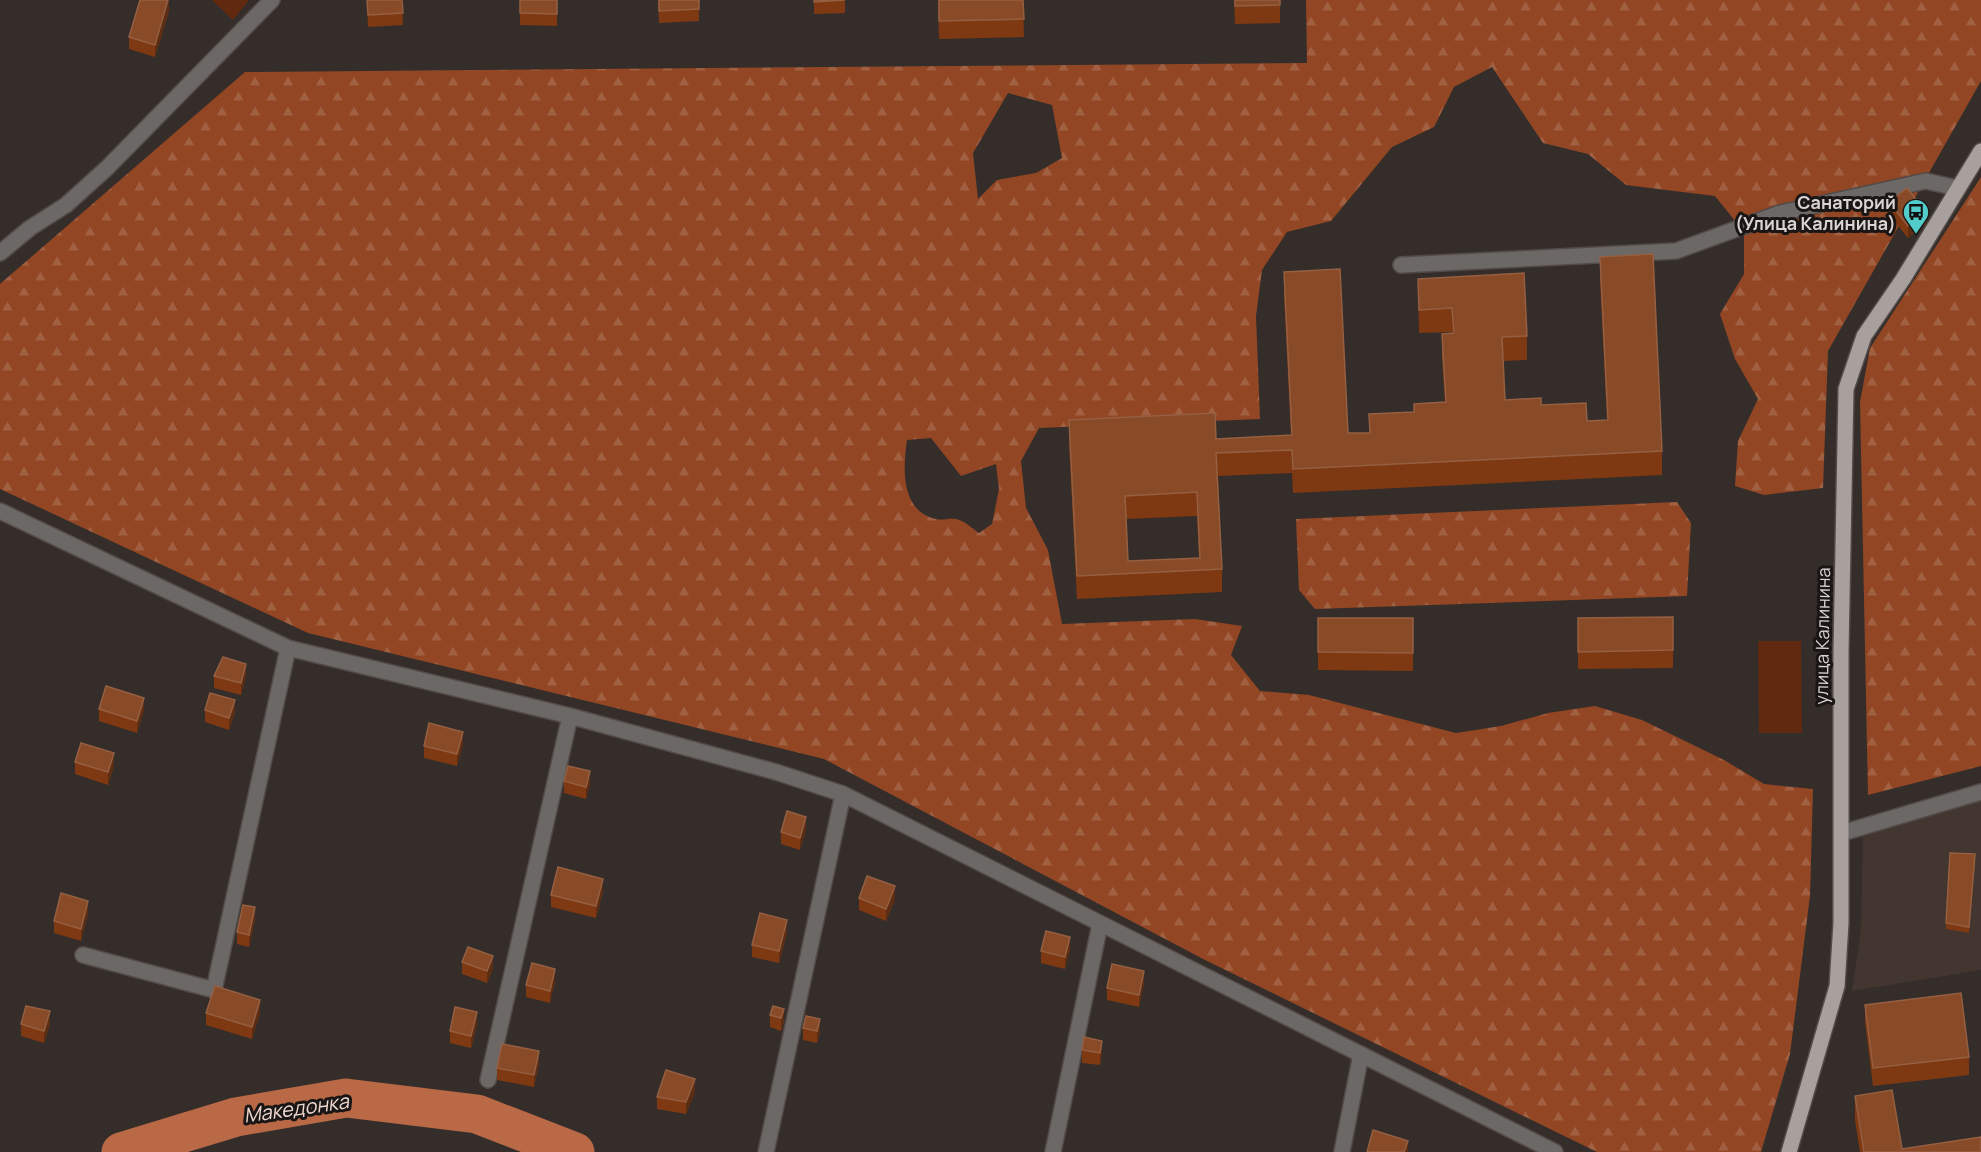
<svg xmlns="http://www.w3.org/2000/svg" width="1981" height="1152" viewBox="0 0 1981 1152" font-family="Manrope,sans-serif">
  <defs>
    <pattern id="forest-firs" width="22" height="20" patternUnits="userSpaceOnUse" patternTransform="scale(1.5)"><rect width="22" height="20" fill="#924623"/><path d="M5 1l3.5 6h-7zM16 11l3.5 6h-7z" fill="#a16042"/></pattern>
  </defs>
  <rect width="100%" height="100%" fill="#352d2a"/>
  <path fill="#43352f" d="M 1981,794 L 1981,970 L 1852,991 L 1861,930 L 1863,830 Z"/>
  <path fill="url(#forest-firs)" fill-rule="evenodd" d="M 1306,0 L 1981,0 L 1981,81 L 1828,351 L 1823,488 L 1764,495 L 1735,486 L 1738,441 L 1758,399 L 1735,359 L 1720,314 L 1744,274 L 1744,232 L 1715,196 L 1626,185 L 1588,154 L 1543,143 L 1492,67 L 1454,87 L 1434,127 L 1392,147 L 1331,221 L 1287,232 L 1262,270 L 1256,316 L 1260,419 L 1039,428 L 1021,461 L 1026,508 L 1048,550 L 1062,624 L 1195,619 L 1242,626 L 1231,655 L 1260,691 L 1309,695 L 1456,733 L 1501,726 L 1548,713 L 1595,706 L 1642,720 L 1724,760 L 1764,784 L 1813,789 L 1810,896 L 1790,1054 L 1761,1152 L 1597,1152 L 1205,960 L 824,759 L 308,633 L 0,489 L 0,284 L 245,72 L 1307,63 ZM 1008,93 L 1052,105 L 1062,158 L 1036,173 L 997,180 L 978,199 L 973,153 ZM 931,438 L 961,476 L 996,464 L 999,489 L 992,524 L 979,533 C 973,529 966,522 959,520 C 952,517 943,521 936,519 C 900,511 903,468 907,440 Z
    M 1981,177 L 1981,766 L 1868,795 L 1860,402 L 1870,348 Z
    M 1677,502 L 1691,523 L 1687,596 L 1315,609 L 1299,590 L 1296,519 Z"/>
  <path fill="#61290f" d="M 212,0 L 249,0 L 233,20 Z
    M 1758,641 L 1801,641 L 1802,733 L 1759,733 Z"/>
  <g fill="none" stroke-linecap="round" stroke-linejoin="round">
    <path stroke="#b96946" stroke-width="39" d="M 121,1152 L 236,1117 L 346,1098 L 477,1114 L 575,1152"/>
    <g stroke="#534b48" stroke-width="18">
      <path id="minor" d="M 0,253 L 30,228 L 66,205 L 107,168 L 272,0
        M 1401,265 L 1676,251 L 1780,213 L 1926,181 L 1957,188
        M 0,511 L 288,648 L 570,716 L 776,772 L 843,794 L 1555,1152
        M 1842,833 L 1981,792
        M 83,955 L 214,990 L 288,648
        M 488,1080 L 570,716
        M 766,1152 L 843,794
        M 1053,1152 L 1100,924
        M 1342,1152 L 1361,1054"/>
    </g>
    <g stroke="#534b48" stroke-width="18">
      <path id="major" d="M 1789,1152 L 1837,986 L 1841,923 L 1841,651 L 1846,389 L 1864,336 L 1903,279 L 1981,151"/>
    </g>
    <use href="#minor" stroke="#6c6866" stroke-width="15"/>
    <use href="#major" stroke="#a8a09d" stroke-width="15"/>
  </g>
  <path fill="#7e3912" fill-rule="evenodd" d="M 367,0 L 402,0 L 403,25 L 368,27 Z
    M 520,0 L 557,0 L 557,26 L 520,25 Z
    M 658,0 L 699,0 L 699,21 L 659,23 Z
    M 814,0 L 845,0 L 845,13 L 814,14 Z
    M 938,0 L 1023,0 L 1024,37 L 939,39 Z
    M 1234,0 L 1280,0 L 1280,23 L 1235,24 Z
    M 169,11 L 155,57 L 129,49 L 129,37 Z
    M 1889,202 L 1926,224 L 1908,238 L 1889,214 Z
    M 1600,257 L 1662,451 L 1662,475 L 1293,493 L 1292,473 L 1218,476 L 1222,569 L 1222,592 L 1077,599 L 1069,444 L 1069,420 L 1216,439 L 1291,435 L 1284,295 L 1284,272 L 1348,433 L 1369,433 L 1369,414 L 1414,412 L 1445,402 L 1442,358 L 1442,334 L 1452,333 L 1452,332 L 1419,333 L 1418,279 L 1527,336 L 1527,360 L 1503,361 L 1505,400 L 1541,405 L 1587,421 L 1607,420 L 1600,280 ZM 1197,516 L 1199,558 L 1128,561 L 1126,519 Z
    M 1673,617 L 1673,668 L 1578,669 L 1578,618 Z
    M 1318,618 L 1413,618 L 1413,671 L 1318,670 Z
    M 214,676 L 246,676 L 241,695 L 214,688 Z
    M 99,709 L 144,710 L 137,733 L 99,721 Z
    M 205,710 L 235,712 L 229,730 L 205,722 Z
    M 463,744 L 457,766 L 424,758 L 424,746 Z
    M 75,762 L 114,765 L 108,785 L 75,774 Z
    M 564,781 L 590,783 L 586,799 L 564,793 Z
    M 806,829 L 800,850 L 781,844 L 781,832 Z
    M 1975,860 L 1969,933 L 1946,929 L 1946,923 Z
    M 603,891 L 596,918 L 551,907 L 551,895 Z
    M 859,898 L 895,899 L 886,921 L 859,910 Z
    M 88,913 L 81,941 L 54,933 L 54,921 Z
    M 255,919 L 249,947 L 237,944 L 237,932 Z
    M 787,932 L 779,963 L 752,957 L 752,945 Z
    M 1070,949 L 1065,969 L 1041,963 L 1041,951 Z
    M 462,962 L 493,968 L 487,983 L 462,974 Z
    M 555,981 L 550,1003 L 526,997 L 526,985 Z
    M 1144,983 L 1139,1007 L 1107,1000 L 1107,988 Z
    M 1865,1005 L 1969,1057 L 1969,1075 L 1873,1086 L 1865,1022 Z
    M 773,1006 L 784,1021 L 781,1031 L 770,1027 L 770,1015 Z
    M 206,1013 L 260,1013 L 252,1039 L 206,1025 Z
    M 21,1024 L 50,1024 L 44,1043 L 21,1036 Z
    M 477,1024 L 471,1048 L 450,1043 L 450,1031 Z
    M 803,1028 L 820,1031 L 817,1043 L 803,1040 Z
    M 1082,1050 L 1102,1053 L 1100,1065 L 1082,1063 Z
    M 539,1063 L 534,1087 L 497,1080 L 497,1068 Z
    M 695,1091 L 686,1114 L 657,1109 L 657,1097 Z
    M 1855,1096 L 1902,1149 L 1981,1152 L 1860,1152 L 1855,1120 Z"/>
  <path fill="#5d2d13" d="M 169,0 L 169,11 L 155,57 L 155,45 Z
    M 1926,212 L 1926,224 L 1908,238 L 1908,226 Z
    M 246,664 L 246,676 L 241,695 L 241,683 Z
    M 144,698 L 144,710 L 137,733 L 137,721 Z
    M 235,700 L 235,712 L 229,730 L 229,718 Z
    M 463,732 L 463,744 L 457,766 L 457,754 Z
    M 114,753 L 114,765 L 108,785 L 108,772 Z
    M 590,771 L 590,783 L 586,799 L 586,787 Z
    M 806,817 L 806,829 L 800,850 L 800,838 Z
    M 603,879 L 603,891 L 596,918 L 596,906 Z
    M 895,886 L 895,899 L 886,921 L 886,909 Z
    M 88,901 L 88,913 L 81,941 L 81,929 Z
    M 255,907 L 255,919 L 249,947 L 249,935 Z
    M 787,920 L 787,932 L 779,963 L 779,951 Z
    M 1070,937 L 1070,949 L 1065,969 L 1065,957 Z
    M 493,956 L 493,968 L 487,983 L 487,971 Z
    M 555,969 L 555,981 L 550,1003 L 550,991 Z
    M 1144,971 L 1144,983 L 1139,1007 L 1139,995 Z
    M 260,1000 L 260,1013 L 252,1039 L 252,1027 Z
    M 784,1009 L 784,1021 L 781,1031 L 781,1018 Z
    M 50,1011 L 50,1024 L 44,1043 L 44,1031 Z
    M 477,1012 L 477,1024 L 471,1048 L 471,1036 Z
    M 820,1019 L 820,1031 L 817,1043 L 817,1031 Z
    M 1102,1041 L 1102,1053 L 1100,1065 L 1100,1053 Z
    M 539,1051 L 539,1063 L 534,1087 L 534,1075 Z
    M 695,1079 L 695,1091 L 686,1114 L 686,1102 Z
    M 1408,1141 L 1408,1152 L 1404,1152 Z"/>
  <path fill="#884a27" stroke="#955f42" stroke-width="1.5" fill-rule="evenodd" d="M 140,0 L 168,0 L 155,45 L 129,37 Z
    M 367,0 L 402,0 L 403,13 L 368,15 Z
    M 520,0 L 557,0 L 557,14 L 520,13 Z
    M 659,0 L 699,0 L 699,9 L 659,11 Z
    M 814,0 L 845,0 L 814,2 Z
    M 939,0 L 1023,0 L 1024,19 L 939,21 Z
    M 1235,0 L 1280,0 L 1280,5 L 1235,6 Z
    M 1907,188 L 1926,212 L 1908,226 L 1889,202 Z
    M 1653,254 L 1662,451 L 1293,469 L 1292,450 L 1216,453 L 1222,569 L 1077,576 L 1069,420 L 1215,413 L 1216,439 L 1292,435 L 1284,272 L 1340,269 L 1348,433 L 1370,433 L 1369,414 L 1414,412 L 1414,404 L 1446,402 L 1442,334 L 1454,333 L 1452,308 L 1419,310 L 1418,279 L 1524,273 L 1527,336 L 1502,337 L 1505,400 L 1541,398 L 1541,405 L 1586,403 L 1587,421 L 1608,420 L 1600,257 ZM 1197,492 L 1200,558 L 1128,561 L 1125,496 Z
    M 1673,617 L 1673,650 L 1578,652 L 1578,618 Z
    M 1318,618 L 1413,618 L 1413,653 L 1318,652 Z
    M 223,657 L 246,664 L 241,683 L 214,676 Z
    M 106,686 L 144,698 L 137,721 L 99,709 Z
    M 210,693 L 235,700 L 229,718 L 205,710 Z
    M 429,723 L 463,732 L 457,754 L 424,746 Z
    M 81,743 L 114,753 L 108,772 L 75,762 Z
    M 568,766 L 590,771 L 586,787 L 564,781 Z
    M 787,811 L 806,817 L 800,838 L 781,832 Z
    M 1950,853 L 1975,854 L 1969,927 L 1946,923 Z
    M 558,867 L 603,879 L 596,906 L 551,895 Z
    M 867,876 L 895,886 L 886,909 L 859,898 Z
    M 61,893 L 88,901 L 81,929 L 54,921 Z
    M 243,905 L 255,907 L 249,935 L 237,932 Z
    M 760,913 L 787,920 L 779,951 L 752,945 Z
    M 1046,931 L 1070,937 L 1065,957 L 1041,951 Z
    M 468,947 L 493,956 L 487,971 L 462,962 Z
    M 532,963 L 555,969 L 550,991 L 526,985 Z
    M 1112,964 L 1144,971 L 1139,995 L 1107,988 Z
    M 215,986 L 260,1000 L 252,1027 L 206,1013 Z
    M 1961,993 L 1969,1057 L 1873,1068 L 1865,1005 Z
    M 26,1006 L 50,1011 L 44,1031 L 21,1024 Z
    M 773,1006 L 784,1009 L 781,1018 L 770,1015 Z
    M 455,1007 L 477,1012 L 471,1036 L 450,1031 Z
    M 806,1016 L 820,1019 L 817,1031 L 803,1028 Z
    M 1084,1037 L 1102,1041 L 1100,1053 L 1082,1050 Z
    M 502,1044 L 539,1051 L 534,1075 L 497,1068 Z
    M 666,1070 L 695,1079 L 686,1102 L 657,1097 Z
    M 1892,1090 L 1902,1149 L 1981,1137 L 1981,1152 L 1864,1152 L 1855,1096 Z
    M 1373,1130 L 1408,1141 L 1404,1152 L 1367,1152 Z"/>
  <defs>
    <g id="bus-pin" transform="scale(1.35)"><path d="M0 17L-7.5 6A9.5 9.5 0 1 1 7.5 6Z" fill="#53cdcb" stroke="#1a1615"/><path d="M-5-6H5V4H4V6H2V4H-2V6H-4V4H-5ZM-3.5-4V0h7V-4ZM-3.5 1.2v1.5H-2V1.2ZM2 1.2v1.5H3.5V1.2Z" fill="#111"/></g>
  </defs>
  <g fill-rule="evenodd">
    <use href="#bus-pin" x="1916" y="212"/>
  </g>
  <g text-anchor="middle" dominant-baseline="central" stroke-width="6" stroke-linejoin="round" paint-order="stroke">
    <g font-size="18" font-weight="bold" fill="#dad5d3" stroke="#1a1615" text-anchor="end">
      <text x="1896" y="202">Санаторий<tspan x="1896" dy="21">(Улица Калинина)</tspan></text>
    </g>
    <g font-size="18" fill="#dad5d3" stroke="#1a1615">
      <text transform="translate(1822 636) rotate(-89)">улица Калинина</text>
    </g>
    <g font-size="20" font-style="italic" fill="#efd8cf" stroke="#1a1615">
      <text transform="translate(296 1108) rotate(-8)">Македонка</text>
    </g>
  </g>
</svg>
